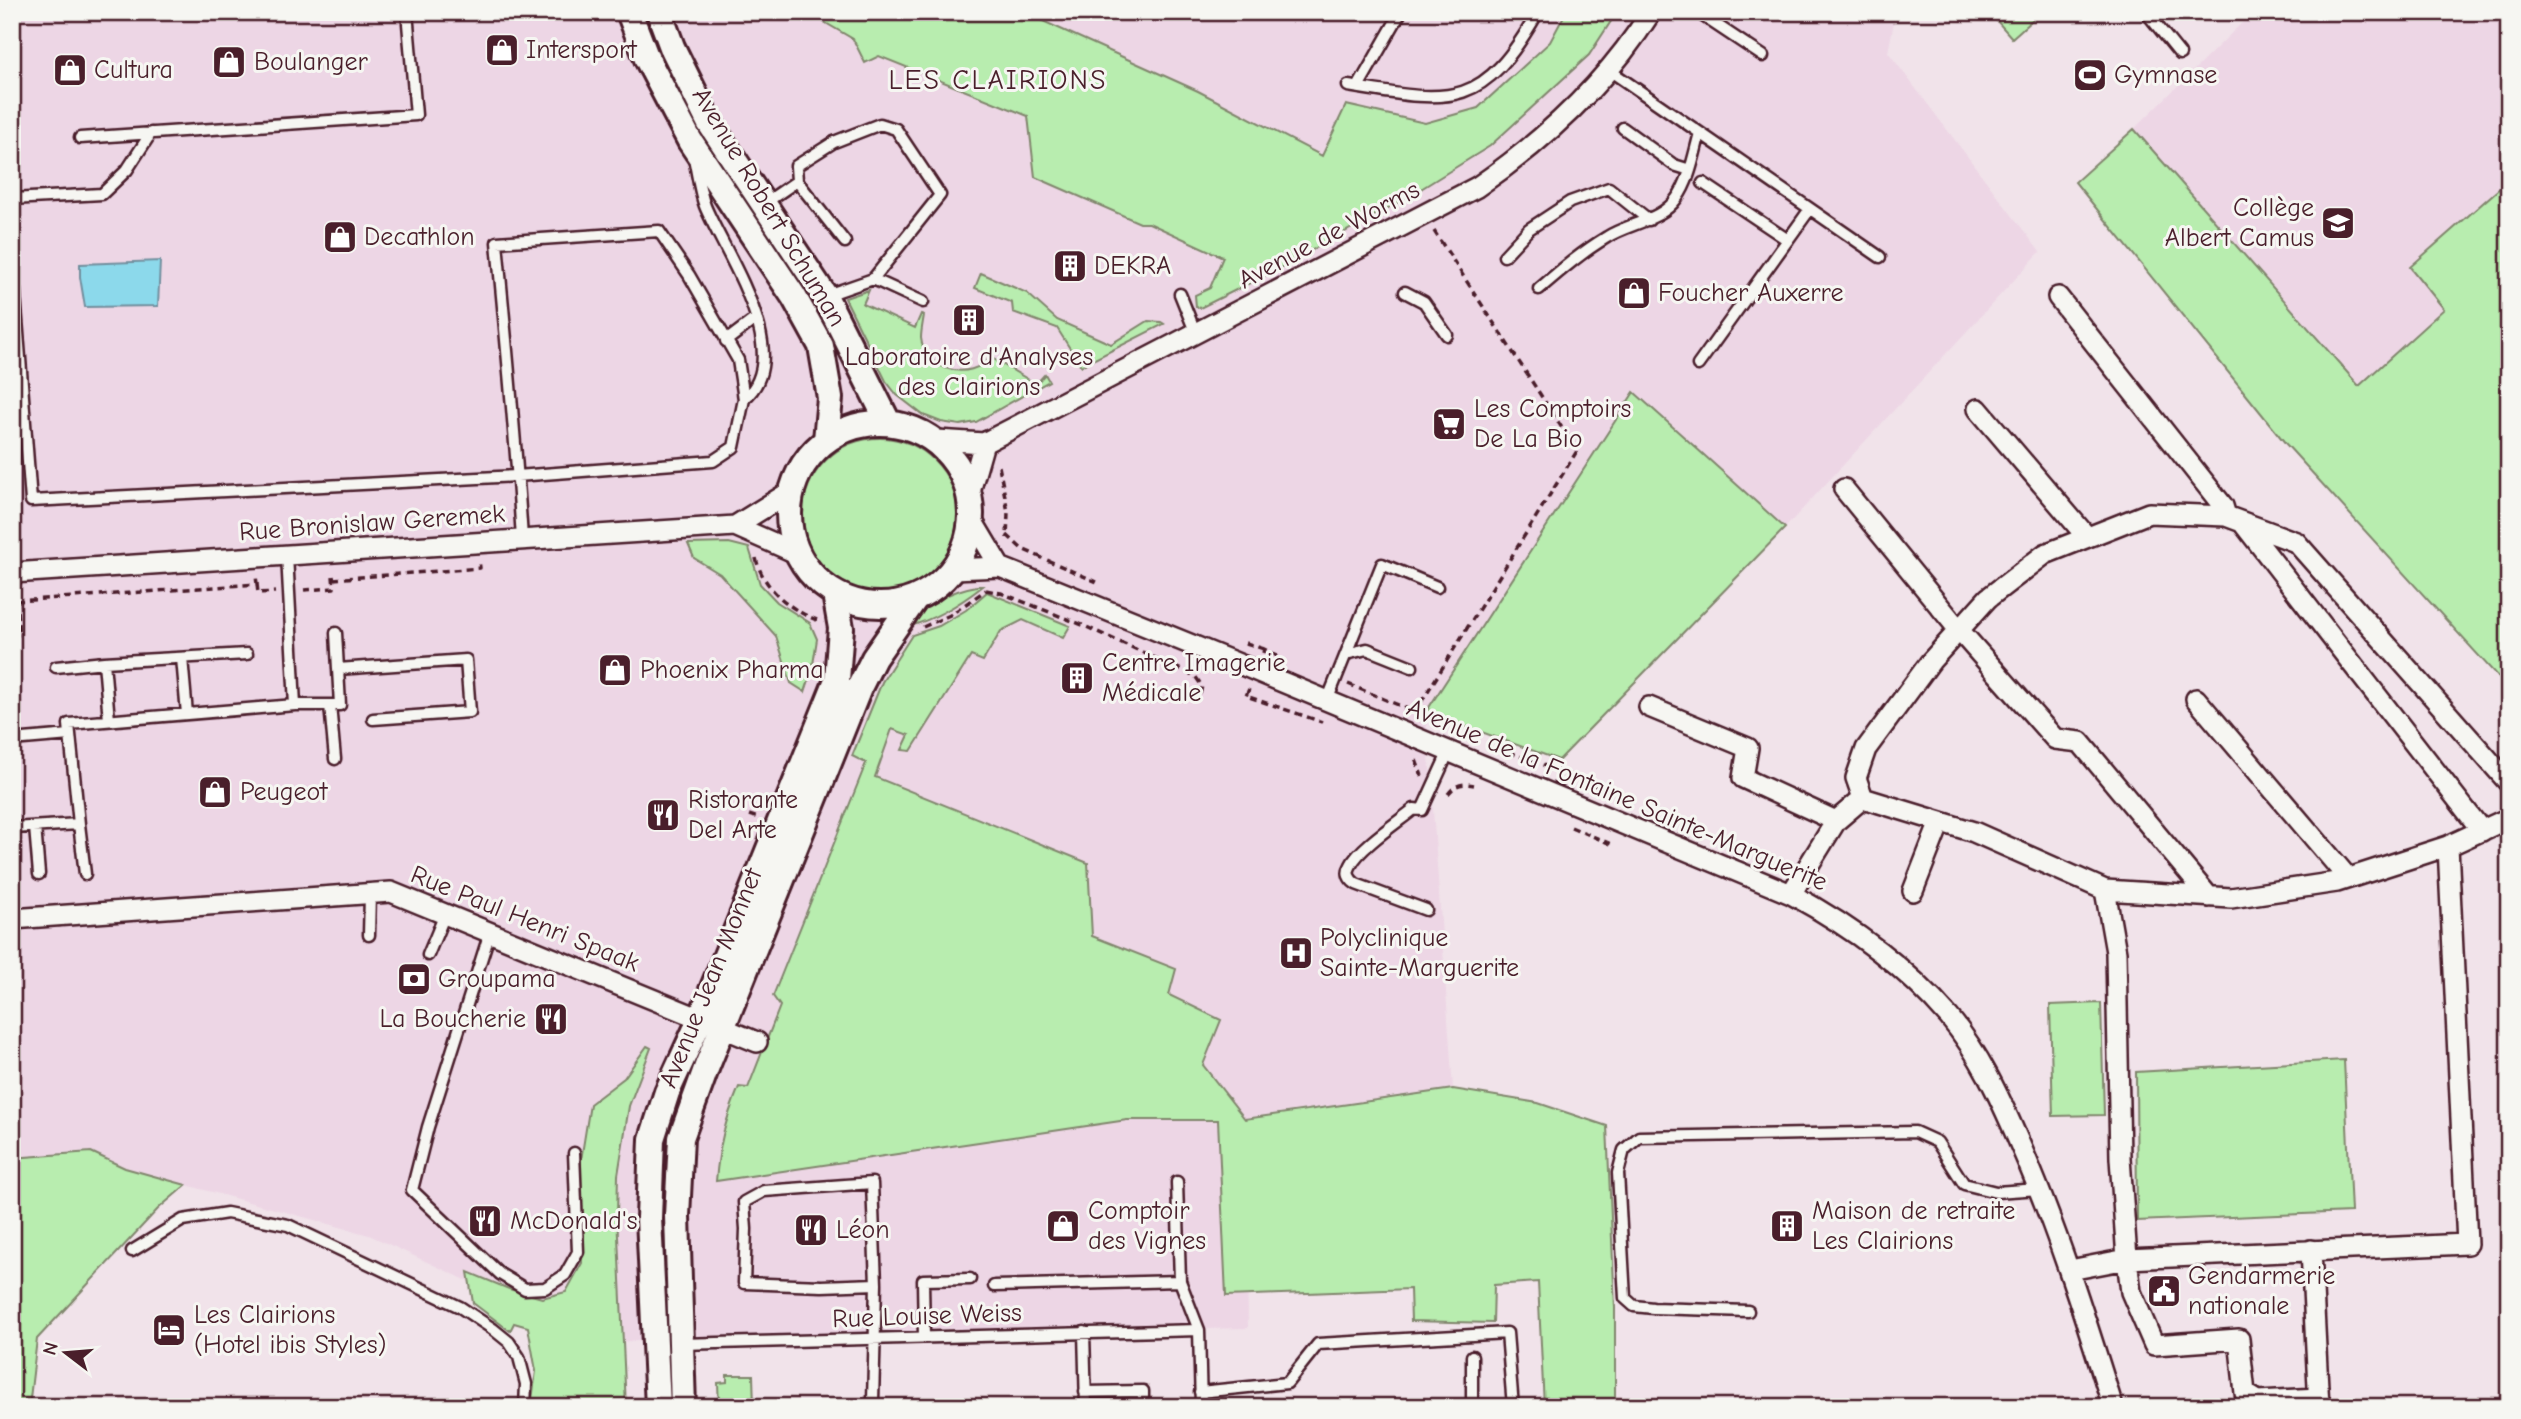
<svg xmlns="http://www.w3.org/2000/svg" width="2521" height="1419" viewBox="0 0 2521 1419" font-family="'Comic Neue',sans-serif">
  <rect width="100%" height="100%" fill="#f1e3ea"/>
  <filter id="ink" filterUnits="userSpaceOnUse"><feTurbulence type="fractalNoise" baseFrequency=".0143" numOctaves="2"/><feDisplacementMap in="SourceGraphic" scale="14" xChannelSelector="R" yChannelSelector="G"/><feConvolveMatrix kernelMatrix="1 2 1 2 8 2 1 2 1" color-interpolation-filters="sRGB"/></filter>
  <g filter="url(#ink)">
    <path fill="#edd6e5" d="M 12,12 L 1896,12 L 1888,52 L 2040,252 L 1785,528 L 1635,392 L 1426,712 L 1453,1089 L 1245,1119 L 1248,1328 L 599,1342 L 369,1235 L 124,1168 L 91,1152 L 12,1158 Z
      M 2253,12 L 2509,12 L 2509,180 L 2410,266 L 2444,309 L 2359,386 L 2134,129 Z"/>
    <path fill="#b8edaf" stroke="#81866d" stroke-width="2" d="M 807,12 L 1023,12 L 1198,91 L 1322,156 L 1346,105 L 1425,123 L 1478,108 L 1550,42 L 1566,12 L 1617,12 L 1589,55 L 1490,146 L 1408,197 L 1278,269 L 1200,308 L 1196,307 L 1195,295 L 1210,288 L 1223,257 L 1149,223 L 1140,223 L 1035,177 L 1028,116 L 879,56 L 865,63 L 853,39 Z
      M 1989,12 L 2041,12 L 2012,38 Z
      M 2134,129 L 2359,386 L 2444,309 L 2410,267 L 2509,180 L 2509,689 L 2286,444 L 2075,182 Z
      M 981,273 L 1027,293 L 1057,320 L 1111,344 L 1148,321 L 1161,322 L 1164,324 L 1081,366 L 1057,328 L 1013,312 L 1012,303 L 975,288 Z
      M 869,290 L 863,304 L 915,328 L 921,314 L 924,315 C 923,322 921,331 921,338 C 924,371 971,382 990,357 L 1036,384 L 1045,374 L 1049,381 L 976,422 L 960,425 L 941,422 L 923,415 L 897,395 L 886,381 L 845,298 Z
      M 1634,392 L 1785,528 L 1559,760 L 1426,712 Z
      M803 515a77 77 0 1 1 154 0a77 77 0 1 1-154 0Z
      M 729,543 L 749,548 L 760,584 L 777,602 L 810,623 L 817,639 L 812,671 L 805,692 L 791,683 L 776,636 L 720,574 L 694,558 L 688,544 Z
      M 977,586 L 983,586 C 959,605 936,619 907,627 C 922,605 952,590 977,586 Z
      M 987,592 L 1070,626 L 1063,638 L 1023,620 L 1001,631 L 983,661 L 971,656 L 911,751 L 902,750 L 909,735 L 892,729 L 875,777 L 1088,863 L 1092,936 L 1176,969 L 1169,995 L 1221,1020 L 1203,1065 L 1245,1119 L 1453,1089 L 1538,1103 L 1607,1126 L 1615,1308 L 1615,1407 L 1544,1407 L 1538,1282 L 1494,1285 L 1493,1323 L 1411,1321 L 1410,1289 L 1226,1296 L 1218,1120 L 1127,1120 L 716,1181 C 719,1145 725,1121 739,1087 L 748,1088 L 780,1006 L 773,996 L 866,763 L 852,756 L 882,682 L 912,635 L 939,626 L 966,610 Z
      M 2101,1003 L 2104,1115 L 2053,1116 L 2050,1005 Z
      M 647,1046 L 651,1048 L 629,1106 L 618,1175 L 617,1215 L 626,1407 L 531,1407 L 536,1371 L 528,1327 L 514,1323 L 510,1331 L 473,1303 L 468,1272 L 509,1289 L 542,1298 L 566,1292 L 582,1263 L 581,1160 L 590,1104 L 624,1078 Z
      M 2344,1060 L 2351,1212 L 2137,1221 L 2136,1072 Z
      M 91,1152 L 125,1168 L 186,1185 L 158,1209 L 37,1339 L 29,1407 L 12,1407 L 12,1158 Z
      M 727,1375 L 753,1375 L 754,1407 L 719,1407 L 718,1383 L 727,1382 Z"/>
    <path fill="#8cd9eb" stroke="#728f9e" stroke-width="2" d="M 160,261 L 158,306 L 85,307 L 80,277 L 80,264 Z"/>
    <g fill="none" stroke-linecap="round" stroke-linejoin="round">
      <g stroke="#4a1f2b" stroke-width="15">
        <path id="service" d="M 1697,12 L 1763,56
          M 2146,12 L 2180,54
          M 1609,70 L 1880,257
          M 1348,86 C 1451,103 1482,111 1538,12
          M 1358,87 L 1401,12
          M 1623,128 L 1674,165 L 1690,170
          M 80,138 L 416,115 L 407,12
          M 695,163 C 698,177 700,193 705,206 C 724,253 797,355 744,399
          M 797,181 L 796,166 L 834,142 L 880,124 L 896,129 L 940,195 L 873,279
          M 1703,183 L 1788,240
          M 12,199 L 102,194 L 127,170 L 151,133
          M 765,203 L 797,181 L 845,242
          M 12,254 L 31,501 L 517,476 L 713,461 L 734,447 L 744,399 L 738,360 L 689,275 L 659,231 L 497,242 C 506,341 516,440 522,539
          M 1504,256 L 1529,229 L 1570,202 L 1609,188 L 1649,220
          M 1539,289 C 1561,270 1582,252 1607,237 C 1629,223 1661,221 1677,198 C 1690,180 1694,154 1700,133
          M 1405,292 L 1424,302 L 1447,335
          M 1180,294 L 1196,334
          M 827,295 L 873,279 L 923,302
          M 726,341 L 755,319
          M 1698,365 L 1810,209
          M 1346,654 L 1367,649 L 1412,667
          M 182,658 L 187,714
          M 56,667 L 104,662
          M 338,669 L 466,660 L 470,712 L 373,719
          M 1327,701 L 1382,564 L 1437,587
          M 295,705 L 340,705 L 336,633
          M 330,705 L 335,759
          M 109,720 L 104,662 L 247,654
          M 12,740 L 70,735
          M 79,824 L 85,874
          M 35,827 L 39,874
          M 12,828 L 79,824 L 69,724 L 295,705 L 287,555
          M 1426,910 L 1356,884 C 1349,879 1346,873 1351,865 C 1359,848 1398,822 1414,809 L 1422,810 L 1449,751
          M 490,932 L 428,1127 L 412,1190 L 500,1274 L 525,1289 L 545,1288 L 565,1275 L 578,1252 L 574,1153
          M 369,935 L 370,894
          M 428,955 L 445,914
          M 1177,1182 L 1180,1281 L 1199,1330 L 1201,1407
          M 132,1251 L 183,1220 L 227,1213 L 288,1225 L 460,1307 L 493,1329 L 509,1342 L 519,1357 L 526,1384 L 525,1407
          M 994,1286 L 1180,1281
          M 1748,1311 L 1653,1308 L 1634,1306 L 1625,1298 L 1618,1173 L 1624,1150 L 1639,1137 L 1915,1132 L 1937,1142 L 1964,1184 L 1996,1192 L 2039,1189
          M 1084,1332 L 1086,1407
          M 924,1337 L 923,1280 L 970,1279
          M 681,1344 L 1199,1330
          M 1472,1356 L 1472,1407
          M 1085,1392 L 1143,1391 L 1143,1407
          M 1200,1392 L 1287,1383 L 1318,1344 L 1507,1333 L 1513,1407
          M 873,1401 L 876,1284 L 872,1183 L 764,1191 L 744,1202 L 746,1229 L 744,1283 L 822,1286 L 876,1284"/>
      </g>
      <g stroke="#4a1f2b" stroke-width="24">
        <path id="minor" d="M 2058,297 L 2223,506 L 2226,516
          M 1978,409 L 2087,537
          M 937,440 L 984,443 L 1477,187 C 1545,140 1607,82 1651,12
          M 1844,489 L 1959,630 L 2055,739 L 2080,742 L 2209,897
          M 970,492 L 984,443
          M 972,520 L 1000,567
          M 2242,522 L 2482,831
          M 735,526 L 791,491
          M 954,569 L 1000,567 L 1244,666 L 1791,894 C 1850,926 1905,966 1949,1017 C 1980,1054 2000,1098 2019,1142 C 2057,1228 2085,1317 2113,1407
          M 12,573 L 735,526 L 796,553
          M 2196,699 L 2348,878
          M 1649,707 L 1748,748 L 1743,778 L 1836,821
          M 2105,890 L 2231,898 L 2337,882 L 2448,846
          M 1913,891 L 1940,822
          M 1791,894 L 1836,821 L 1863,798
          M 12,919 L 391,892 L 757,1042
          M 2311,1250 L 2319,1407
          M 2070,1270 L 2127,1259 L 2467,1244 L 2448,846 L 2509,818
          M 2319,1398 L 2258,1401 L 2245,1393 L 2239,1339 L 2154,1345 L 2131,1292 L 2127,1259 L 2120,1158 L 2116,952 L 2105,890 L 1974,832 L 1863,798 L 1856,778 L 1866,749 L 1931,661 L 1988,598 L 2045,554 L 2149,513 L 2226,516 L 2296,542 L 2509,783"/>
      </g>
      <g stroke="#4a1f2b" stroke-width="30">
        <path id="tertiary" d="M 629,12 L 647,59 L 690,141 L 794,297 L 821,346 L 830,398 L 826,440
          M 659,12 L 672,47 L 709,122 L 825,296 L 888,422
          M789 514a91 91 0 1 1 182 0a91 91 0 1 1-182 0Z
          M 658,1407 L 649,1218 L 652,1139 L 667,1092 L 700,1020 L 837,680 L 841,628 L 835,594
          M 683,1407 L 677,1216 L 681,1138 L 707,1066 L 859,688 L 874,658 L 915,599"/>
      </g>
      <path stroke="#4a1f2b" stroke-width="3.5" stroke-dasharray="7 5" stroke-linecap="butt" d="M 999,466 L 1008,512 L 1007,538
        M 1007,535 L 1022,549 L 1097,582
        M 756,558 C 762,587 790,610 817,620
        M 333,579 L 480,568 L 479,560
        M 257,584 L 258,593 L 275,592
        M 304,590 L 334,588 L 333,576
        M 986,590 L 1001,593 L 1080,624 L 1195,676 L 1202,686 L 1199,699
        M 16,601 L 257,584 L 256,576
        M 923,627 L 950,615 L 986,590
        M 12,635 L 19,635 L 16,593
        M 1246,643 L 1264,649
        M 1263,653 L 1264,649 L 1279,657
        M 1348,684 L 1415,712 L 1577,451 L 1434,231
        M 1249,689 L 1246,696 L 1322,722
        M 1509,752 L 1572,776 L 1570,780
        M 1416,760 L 1422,776
        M 1572,776 L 1625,798
        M 1448,794 C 1456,784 1462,783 1474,785
        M 749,815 L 758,818
        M 1571,827 L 1611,844"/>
      <use href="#service" stroke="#f6f6f2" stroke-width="10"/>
      <use href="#minor" stroke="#f6f6f2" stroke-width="19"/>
      <use href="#tertiary" stroke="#f6f6f2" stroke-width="24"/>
    </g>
  </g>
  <defs>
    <g id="shop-square" transform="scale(1.75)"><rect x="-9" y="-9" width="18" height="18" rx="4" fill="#4a1f2b" stroke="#f6f6f2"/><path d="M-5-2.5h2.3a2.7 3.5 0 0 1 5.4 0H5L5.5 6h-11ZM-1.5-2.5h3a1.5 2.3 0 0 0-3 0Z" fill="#fff"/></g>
    <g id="stadium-square" transform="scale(1.75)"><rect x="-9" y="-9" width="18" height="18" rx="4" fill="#4a1f2b" stroke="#f6f6f2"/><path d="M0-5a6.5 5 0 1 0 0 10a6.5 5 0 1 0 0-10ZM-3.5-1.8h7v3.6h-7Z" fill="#fff"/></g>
    <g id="school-square" transform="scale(1.75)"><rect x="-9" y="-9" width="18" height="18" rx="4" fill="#4a1f2b" stroke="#f6f6f2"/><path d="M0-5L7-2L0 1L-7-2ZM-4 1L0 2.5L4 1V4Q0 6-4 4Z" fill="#fff"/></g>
    <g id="building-square" transform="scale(1.75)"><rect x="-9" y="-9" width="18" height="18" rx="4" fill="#4a1f2b" stroke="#f6f6f2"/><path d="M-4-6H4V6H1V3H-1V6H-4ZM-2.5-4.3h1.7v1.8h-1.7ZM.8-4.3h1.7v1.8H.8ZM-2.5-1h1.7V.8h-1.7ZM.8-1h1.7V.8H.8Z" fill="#fff"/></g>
    <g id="supermarket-square" transform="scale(1.75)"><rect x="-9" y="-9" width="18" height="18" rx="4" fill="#4a1f2b" stroke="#f6f6f2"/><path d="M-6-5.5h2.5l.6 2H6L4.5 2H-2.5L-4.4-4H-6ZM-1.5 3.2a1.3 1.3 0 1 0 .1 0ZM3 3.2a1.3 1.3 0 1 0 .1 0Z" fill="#fff"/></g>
    <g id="restaurant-square" transform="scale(1.75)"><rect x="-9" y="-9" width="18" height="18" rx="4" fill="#4a1f2b" stroke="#f6f6f2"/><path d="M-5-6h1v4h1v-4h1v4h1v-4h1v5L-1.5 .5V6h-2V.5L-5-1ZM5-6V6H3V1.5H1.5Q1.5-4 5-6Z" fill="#fff"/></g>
    <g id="hospital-square" transform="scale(1.75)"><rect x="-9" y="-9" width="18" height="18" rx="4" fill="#4a1f2b" stroke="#f6f6f2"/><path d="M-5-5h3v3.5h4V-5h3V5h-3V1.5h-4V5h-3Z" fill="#fff"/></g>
    <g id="bank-square" transform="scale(1.75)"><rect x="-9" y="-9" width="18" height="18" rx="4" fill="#4a1f2b" stroke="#f6f6f2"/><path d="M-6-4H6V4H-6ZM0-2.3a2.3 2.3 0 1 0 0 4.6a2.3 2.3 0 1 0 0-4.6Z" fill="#fff"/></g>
    <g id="civic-square" transform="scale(1.75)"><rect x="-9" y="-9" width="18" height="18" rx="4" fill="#4a1f2b" stroke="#f6f6f2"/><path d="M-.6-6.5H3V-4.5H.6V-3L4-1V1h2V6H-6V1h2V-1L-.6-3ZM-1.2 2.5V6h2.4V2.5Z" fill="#fff"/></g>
    <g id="hotel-square" transform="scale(1.75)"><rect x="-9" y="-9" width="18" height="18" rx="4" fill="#4a1f2b" stroke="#f6f6f2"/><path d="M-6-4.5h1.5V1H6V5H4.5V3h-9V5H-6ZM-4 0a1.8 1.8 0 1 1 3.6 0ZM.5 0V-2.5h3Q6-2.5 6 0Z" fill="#fff"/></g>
  </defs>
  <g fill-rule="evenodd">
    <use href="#shop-square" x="502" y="50"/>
    <use href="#shop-square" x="229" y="62"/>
    <use href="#shop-square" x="70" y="70"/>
    <use href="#stadium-square" x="2090" y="75"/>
    <use href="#school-square" x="2338" y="223"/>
    <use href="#shop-square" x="340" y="237"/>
    <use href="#building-square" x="1070" y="266"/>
    <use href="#shop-square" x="1634" y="293"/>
    <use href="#building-square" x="969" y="320"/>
    <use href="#supermarket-square" x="1449" y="424"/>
    <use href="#shop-square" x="615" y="670"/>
    <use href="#building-square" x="1077" y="678"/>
    <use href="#shop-square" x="215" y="792"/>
    <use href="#restaurant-square" x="663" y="815"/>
    <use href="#hospital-square" x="1296" y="953"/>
    <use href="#bank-square" x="414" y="979"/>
    <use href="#restaurant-square" x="551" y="1019"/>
    <use href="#restaurant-square" x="485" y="1221"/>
    <use href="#shop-square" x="1063" y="1226"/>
    <use href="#building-square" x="1787" y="1226"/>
    <use href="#restaurant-square" x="811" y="1230"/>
    <use href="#civic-square" x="2164" y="1291"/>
    <use href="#hotel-square" x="169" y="1330"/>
  </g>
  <g text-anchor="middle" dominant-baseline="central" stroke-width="6" stroke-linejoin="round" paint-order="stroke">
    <g font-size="26" fill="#4a1f2b" stroke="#f6f6f2" text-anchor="start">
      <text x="526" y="50">Intersport</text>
      <text x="254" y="62">Boulanger</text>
      <text x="94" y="70">Cultura</text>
      <text x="2114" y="75">Gymnase</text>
      <text x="2314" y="208" text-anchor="end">Collège<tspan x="2314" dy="30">Albert Camus</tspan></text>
      <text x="364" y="237">Decathlon</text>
      <text x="1094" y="266">DEKRA</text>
      <text x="1658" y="293">Foucher Auxerre</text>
      <text x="969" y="357" text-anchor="middle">Laboratoire d'Analyses<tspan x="969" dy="30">des Clairions</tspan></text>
      <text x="1474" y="409">Les Comptoirs<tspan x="1474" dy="30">De La Bio</tspan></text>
      <text x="1102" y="663">Centre Imagerie<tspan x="1102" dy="30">Médicale</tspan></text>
      <text x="640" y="670">Phoenix Pharma</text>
      <text x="240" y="792">Peugeot</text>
      <text x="688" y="800">Ristorante<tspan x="688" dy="30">Del Arte</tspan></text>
      <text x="1320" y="938">Polyclinique<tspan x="1320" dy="30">Sainte-Marguerite</tspan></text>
      <text x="438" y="979">Groupama</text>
      <text x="526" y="1019" text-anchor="end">La Boucherie</text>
      <text x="1088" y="1211">Comptoir<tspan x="1088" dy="30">des Vignes</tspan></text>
      <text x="1812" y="1211">Maison de retraite<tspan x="1812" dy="30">Les Clairions</tspan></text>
      <text x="510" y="1221">McDonald's</text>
      <text x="836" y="1230">Léon</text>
      <text x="2188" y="1276">Gendarmerie<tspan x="2188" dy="30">nationale</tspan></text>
      <text x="194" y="1315">Les Clairions<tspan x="194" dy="30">(Hotel ibis Styles)</tspan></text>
    </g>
    <g font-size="26" fill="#4a1f2b" stroke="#f6f6f2">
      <text transform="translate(769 207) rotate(59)">Avenue Robert Schuman</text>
      <text transform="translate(1329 235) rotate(-28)">Avenue de Worms</text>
      <text transform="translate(372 523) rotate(-4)">Rue Bronislaw Geremek</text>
      <text transform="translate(1617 795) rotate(23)">Avenue de la Fontaine Sainte-Marguerite</text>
      <text transform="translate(525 919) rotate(22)">Rue Paul Henri Spaak</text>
      <text transform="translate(711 978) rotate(-68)">Avenue Jean Monnet</text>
      <text transform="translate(927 1316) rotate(-2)">Rue Louise Weiss</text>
    </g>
    <g font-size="28" letter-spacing="2" fill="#4a1f2b" stroke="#f6f6f2">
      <text x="998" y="80">LES CLAIRIONS</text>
    </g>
  </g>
  <rect width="2521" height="1419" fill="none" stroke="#f6f6f2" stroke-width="42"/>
  <rect x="21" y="21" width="2479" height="1377" fill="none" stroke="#4a1f2b" stroke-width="2.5" filter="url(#ink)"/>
  <g transform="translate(66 1353) rotate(286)" stroke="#f6f6f2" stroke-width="5" paint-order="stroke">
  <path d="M0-5L12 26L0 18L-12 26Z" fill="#4a1f2b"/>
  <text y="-10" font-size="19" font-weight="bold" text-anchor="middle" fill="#4a1f2b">N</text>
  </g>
</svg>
